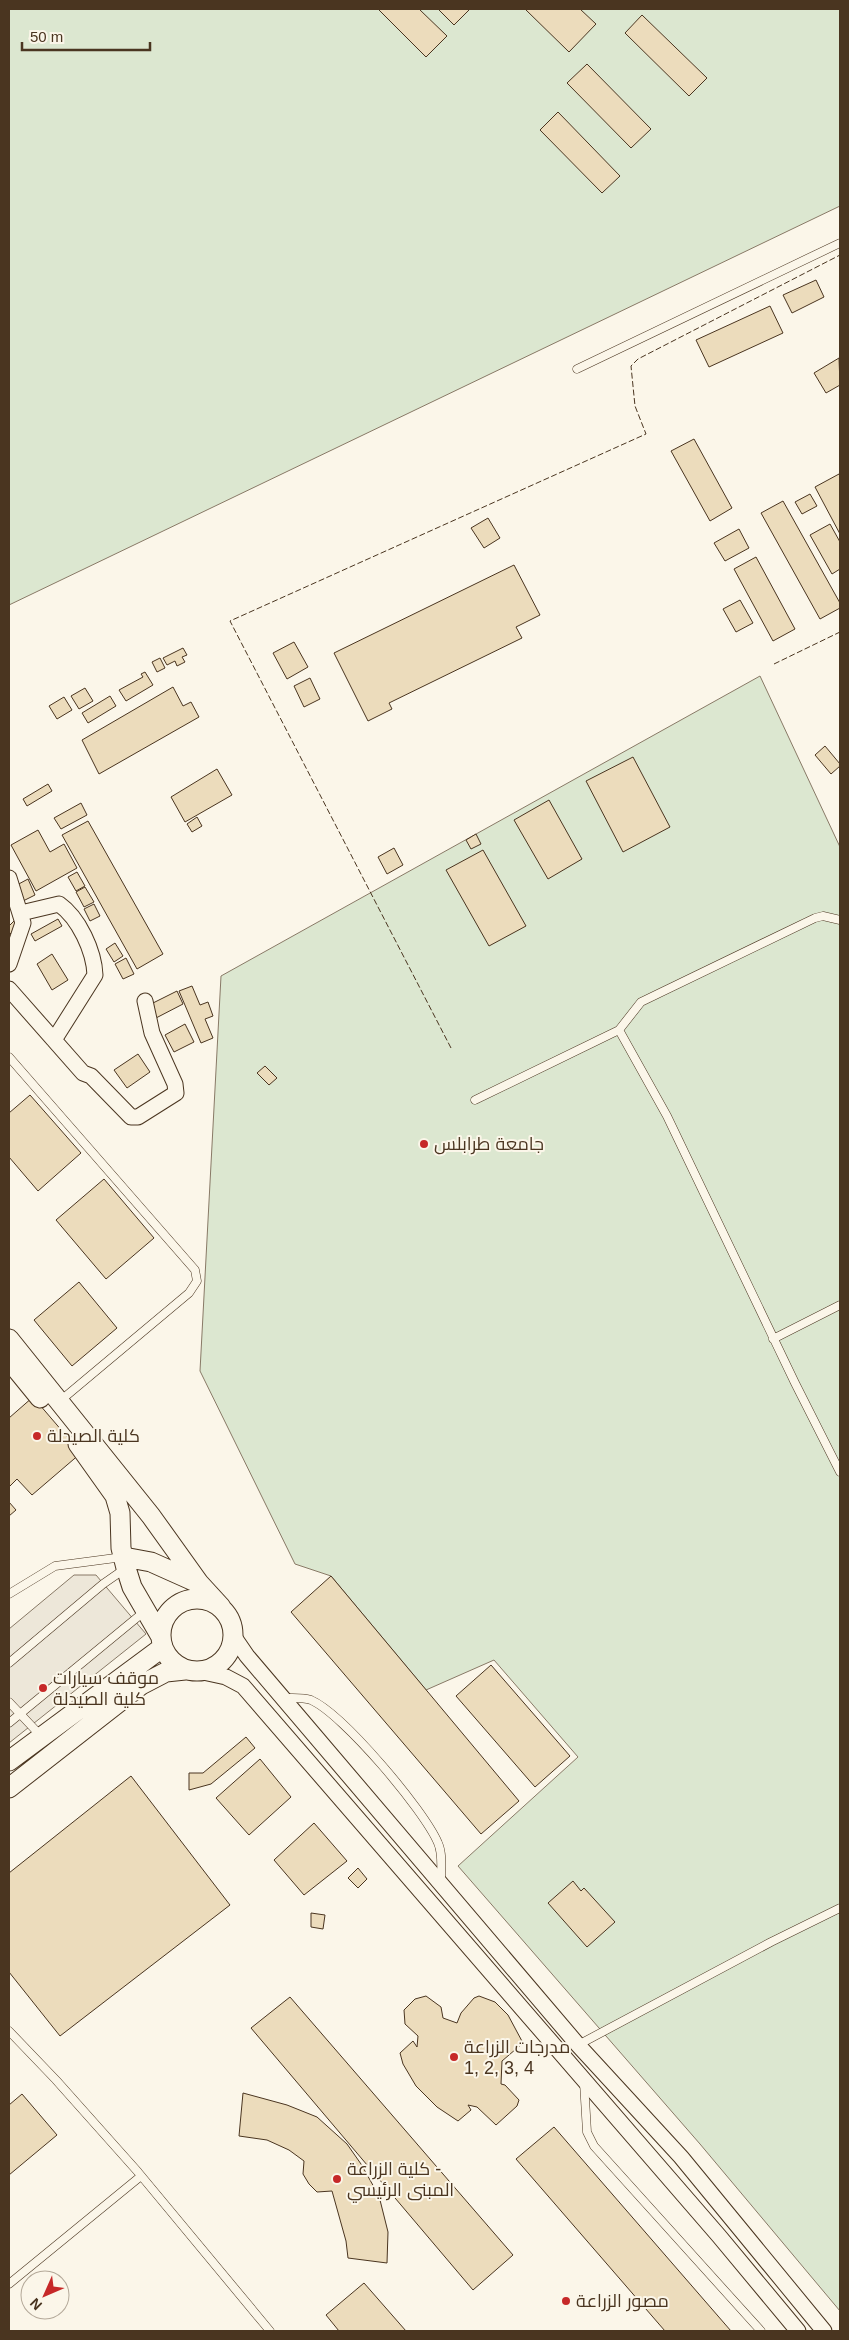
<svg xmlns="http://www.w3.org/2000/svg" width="849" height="2340" viewBox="0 0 849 2340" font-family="Arial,Cairo,sans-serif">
  <rect width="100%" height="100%" fill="#fbf6e9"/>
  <path fill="#dce7d0" stroke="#887966" d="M 9,9 L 840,9 L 840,206 L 9,605 Z
    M 760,676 L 840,847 L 840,2311 L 700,2144 L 458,1866 L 578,1757 L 494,1660 L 426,1690 L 331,1576 L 295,1564 L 200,1371 L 221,976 Z"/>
  <path fill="#ede7d9" stroke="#887966" d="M 74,1575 L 96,1575 L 146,1634 L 9,1743 L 9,1629 Z"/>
  <path fill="#ecdcbc" stroke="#4a3520" d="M 378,9 L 419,9 L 447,36 L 426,57 Z
    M 438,9 L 470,9 L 454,25 Z
    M 525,9 L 580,9 L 596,24 L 569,52 Z
    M 642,15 L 707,78 L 689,96 L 625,33 Z
    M 587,64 L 651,129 L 631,148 L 567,83 Z
    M 558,112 L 620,176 L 602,193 L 540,130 Z
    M 816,280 L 824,297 L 792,313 L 783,295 Z
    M 770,306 L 783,333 L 709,367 L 696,340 Z
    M 839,358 L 840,385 L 826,393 L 814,373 Z
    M 694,439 L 732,508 L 710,521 L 671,451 Z
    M 839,474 L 840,477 L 840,534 L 815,487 Z
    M 810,494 L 817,506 L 802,514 L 795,502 Z
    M 783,501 L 840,603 L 840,608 L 820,619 L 761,513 Z
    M 488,518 L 500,538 L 484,548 L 471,528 Z
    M 830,524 L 840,542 L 840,569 L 832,574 L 810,535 Z
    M 739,529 L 749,548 L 725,561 L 714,543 Z
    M 756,557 L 795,629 L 773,641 L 734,569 Z
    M 514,565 L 540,615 L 516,627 L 522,638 L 389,703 L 392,709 L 368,721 L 334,653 Z
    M 740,600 L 753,623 L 736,632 L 723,609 Z
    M 294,642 L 308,667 L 287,679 L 273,653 Z
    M 183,648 L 187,655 L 182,657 L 185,662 L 177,666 L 175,661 L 167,665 L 163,658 Z
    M 160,658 L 165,668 L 157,672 L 152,662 Z
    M 145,672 L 153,685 L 126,701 L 119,690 L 143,677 L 141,674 Z
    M 310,678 L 320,699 L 304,707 L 294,686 Z
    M 173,687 L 183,706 L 191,702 L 199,717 L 99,774 L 82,740 Z
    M 85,688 L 93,701 L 79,709 L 71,696 Z
    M 110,696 L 116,706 L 88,723 L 82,713 Z
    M 64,697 L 72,710 L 57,719 L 49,706 Z
    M 825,746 L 840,764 L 840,766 L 831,774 L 815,755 Z
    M 633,757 L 670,827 L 623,852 L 586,781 Z
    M 217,769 L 232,795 L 185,822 L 171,797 Z
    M 48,784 L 52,791 L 27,806 L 23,799 Z
    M 549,800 L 582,859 L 548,879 L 514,820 Z
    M 81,803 L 87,815 L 61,829 L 54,818 Z
    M 197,817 L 202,826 L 192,832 L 187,824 Z
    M 88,821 L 163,954 L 137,969 L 62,835 Z
    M 38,830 L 50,852 L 64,844 L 77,868 L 36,891 L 11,845 Z
    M 476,834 L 481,844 L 471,849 L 466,840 Z
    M 394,848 L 403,865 L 387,874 L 378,857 Z
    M 483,850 L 526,926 L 489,946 L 446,870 Z
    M 77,872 L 85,886 L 76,891 L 68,877 Z
    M 28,879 L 35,895 L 23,901 L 15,886 Z
    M 85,887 L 94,902 L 84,907 L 76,892 Z
    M 94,904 L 100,916 L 90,921 L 84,909 Z
    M 58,919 L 62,926 L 35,941 L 31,934 Z
    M 14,921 L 18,926 L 9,935 L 9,926 Z
    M 115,943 L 123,956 L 114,962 L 106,949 Z
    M 52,954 L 68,980 L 52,990 L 37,964 Z
    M 126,958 L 134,974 L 123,979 L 115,964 Z
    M 192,986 L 200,1005 L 208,1002 L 213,1016 L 205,1019 L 213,1038 L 201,1043 L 179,991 Z
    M 177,991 L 183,1004 L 156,1018 L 149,1005 Z
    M 185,1024 L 194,1042 L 174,1052 L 165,1035 Z
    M 138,1054 L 150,1072 L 127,1088 L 114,1070 Z
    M 265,1066 L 277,1078 L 269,1085 L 257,1073 Z
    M 30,1095 L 81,1153 L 38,1191 L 9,1157 L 9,1113 Z
    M 104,1179 L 154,1238 L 106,1279 L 56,1220 Z
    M 79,1282 L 117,1328 L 72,1366 L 34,1320 Z
    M 33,1397 L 81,1453 L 32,1495 L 17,1479 L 9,1487 L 9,1418 Z
    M 9,1502 L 16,1510 L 9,1516 Z
    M 331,1576 L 519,1801 L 481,1834 L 291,1612 Z
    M 491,1665 L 570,1756 L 535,1787 L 456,1696 Z
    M 246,1737 L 255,1748 L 211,1784 L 189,1790 L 189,1773 L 203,1773 Z
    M 260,1759 L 291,1797 L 249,1835 L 216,1798 Z
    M 131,1776 L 230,1905 L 60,2036 L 9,1972 L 9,1873 Z
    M 314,1823 L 347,1861 L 304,1895 L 274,1860 Z
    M 358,1868 L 367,1879 L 358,1888 L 348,1878 Z
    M 573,1881 L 581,1891 L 584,1888 L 615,1922 L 587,1947 L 548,1903 Z
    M 311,1913 L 325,1915 L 323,1929 L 311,1927 Z
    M 426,1996 L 441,2007 L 443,2018 L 457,2023 L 461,2013 L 474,1998 L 479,1996 L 495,2002 L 508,2015 L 523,2043 L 502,2061 L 501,2084 L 505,2085 L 519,2100 L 517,2106 L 496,2125 L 477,2107 L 468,2105 L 471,2110 L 458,2121 L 437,2107 L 416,2086 L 403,2064 L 400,2053 L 413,2041 L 417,2047 L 418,2036 L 405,2024 L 404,2010 L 415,1999 Z
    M 290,1997 L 513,2255 L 473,2290 L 251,2028 Z
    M 243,2093 L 287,2105 L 317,2117 L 347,2144 L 361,2164 L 379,2196 L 388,2232 L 387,2263 L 348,2258 L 346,2241 L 332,2191 L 317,2192 L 309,2184 L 303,2174 L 304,2161 L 289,2150 L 267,2140 L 239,2136 Z
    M 22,2094 L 57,2135 L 9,2175 L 9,2105 Z
    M 554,2127 L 731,2331 L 665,2331 L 516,2159 Z
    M 364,2283 L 406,2331 L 339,2331 L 326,2315 Z"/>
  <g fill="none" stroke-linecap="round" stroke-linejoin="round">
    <g stroke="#4a3520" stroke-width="9">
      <path id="service" d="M 577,369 L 840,243
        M 619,1030 L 667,1116 L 795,1383 L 840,1472
        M 9,1057 L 195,1270 L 197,1281 L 189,1293 L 60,1401
        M 475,1100 L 619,1030 L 641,1002 L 815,918 L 823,916 L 840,920
        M 773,1339 L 840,1305
        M 9,1594 L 55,1566 L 123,1557
        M 9,1663 L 103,1584 L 126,1568
        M 284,1698 C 292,1698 303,1697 311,1700 C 343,1714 424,1810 438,1843 C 443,1854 441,1869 441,1881
        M 9,1702 L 41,1736
        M 9,1723 L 145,1611
        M 9,2031 L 56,2080 L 138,2172 L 270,2331
        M 578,2045 L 771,1942 L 840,1908
        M 584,2082 L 587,2132 L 594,2146 L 761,2331
        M 9,2284 L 141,2176"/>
    </g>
    <g stroke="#4a3520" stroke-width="17">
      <path id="minor" d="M 9,878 L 23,923 L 9,964
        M 21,913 L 59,904 C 79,918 94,951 95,975 L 54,1040
        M 9,989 L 83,1073 L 91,1076 L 131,1117 L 138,1117 L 176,1093 L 175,1084 L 152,1033 L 145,1001
        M 234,1637 L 247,1656 L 578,2045 L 681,2157 L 824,2331
        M 203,1672 L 226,1677 L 243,1686 L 719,2236 L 798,2331"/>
    </g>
    <g stroke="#4a3520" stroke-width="21">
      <path id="tertiary" d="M 9,1339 L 151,1516 L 199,1583 L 221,1607
        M 9,1360 L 40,1398
        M 78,1444 L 115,1496 L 120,1513 L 121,1548 L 126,1568 L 132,1587 L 161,1637
        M 124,1557 L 151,1562 L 198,1583
        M161 1635a36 36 0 1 1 72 0a36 36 0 1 1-72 0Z
        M 9,1761 L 163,1647
        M 9,1788 L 141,1685 L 166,1672 L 185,1670"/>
    </g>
    <use href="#service" stroke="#fbf6e9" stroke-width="8"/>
    <use href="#minor" stroke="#fbf6e9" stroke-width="15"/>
    <use href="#tertiary" stroke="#fbf6e9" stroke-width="19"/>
    <path stroke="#4a3520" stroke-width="1" stroke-dasharray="6 2.5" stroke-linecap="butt" d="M 774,664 L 840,632
      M 451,1048 L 230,621 L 646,434 L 635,406 L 631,366 L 638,359 L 840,255"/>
  </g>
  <g fill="#c62828" stroke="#fbf6e9" stroke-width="2">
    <circle cx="424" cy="1144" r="5"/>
    <circle cx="37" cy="1436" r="5"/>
    <circle cx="43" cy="1688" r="5"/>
    <circle cx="454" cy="2057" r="5"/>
    <circle cx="337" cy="2179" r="5"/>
    <circle cx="566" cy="2301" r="5"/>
  </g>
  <g text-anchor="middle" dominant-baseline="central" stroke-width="4" stroke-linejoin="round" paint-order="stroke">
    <g font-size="18" fill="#4a3520" stroke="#fbf6e9" text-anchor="start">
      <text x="434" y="1144">جامعة طرابلس</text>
      <text x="47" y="1436">كلية الصيدلة</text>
      <text x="53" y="1678">موقف سيارات<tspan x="53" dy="21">كلية الصيدلة</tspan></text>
      <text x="464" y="2047">مدرجات الزراعة<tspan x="464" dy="21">1, 2, 3, 4</tspan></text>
      <text x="347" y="2169">كلية الزراعة -<tspan x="347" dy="21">المبنى الرئيسي</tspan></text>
      <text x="576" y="2301">مصور الزراعة</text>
    </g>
  </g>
  <rect width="849" height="2340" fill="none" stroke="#4a3520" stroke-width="20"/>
  <g transform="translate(45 2295) rotate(225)"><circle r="24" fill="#fbf6e9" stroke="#b4a999"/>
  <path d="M0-4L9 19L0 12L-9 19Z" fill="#c62828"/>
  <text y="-8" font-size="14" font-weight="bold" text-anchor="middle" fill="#4a3520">N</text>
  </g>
  <path d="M22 42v8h128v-8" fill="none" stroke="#4a3520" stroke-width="2.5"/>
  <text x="30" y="42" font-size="15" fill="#4a3520" stroke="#fbf6e9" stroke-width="4" paint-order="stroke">50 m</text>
</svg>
